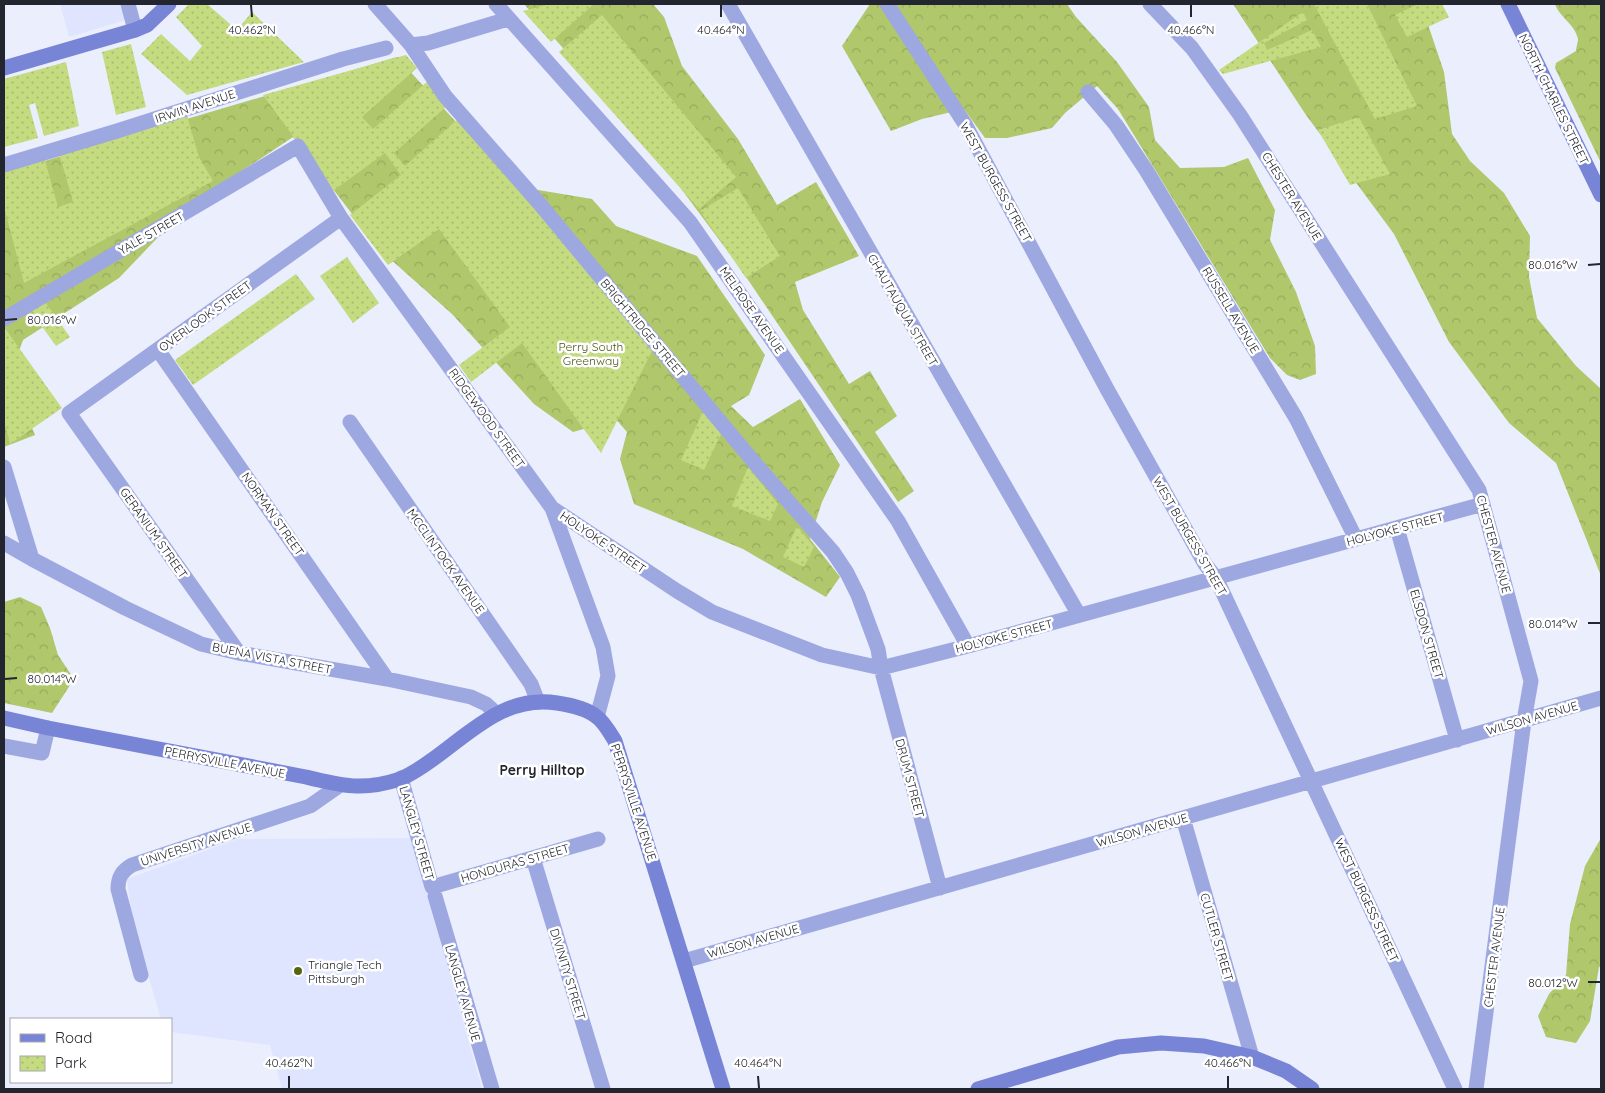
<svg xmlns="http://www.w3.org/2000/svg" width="1605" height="1093" viewBox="0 0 1605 1093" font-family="Quicksand,sans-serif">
  <defs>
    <pattern id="forest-crowns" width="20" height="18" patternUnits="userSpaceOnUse" patternTransform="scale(1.25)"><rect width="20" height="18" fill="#b0c76b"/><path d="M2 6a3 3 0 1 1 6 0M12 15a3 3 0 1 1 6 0" fill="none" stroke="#97ab5d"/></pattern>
    <pattern id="park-dots" width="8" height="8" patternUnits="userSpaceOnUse" patternTransform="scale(1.25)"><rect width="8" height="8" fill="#c4db80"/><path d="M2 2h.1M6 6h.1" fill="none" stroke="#a8bc6f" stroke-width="1.8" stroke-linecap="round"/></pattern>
  </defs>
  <rect width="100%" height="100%" fill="#eaeefd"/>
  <path fill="#e0e5ff" d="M 60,4 L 122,4 L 126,20 L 69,37 Z
    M 411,838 L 482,1089 L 282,1089 L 270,1045 L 171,1032 L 171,1019 L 161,1019 L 133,923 L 127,879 L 238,839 Z"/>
  <path fill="url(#forest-crowns)" d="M 524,4 L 653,4 L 664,17 L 682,66 L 738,139 L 777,205 L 816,182 L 859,256 L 795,282 L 803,310 L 849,384 L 870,371 L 897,416 L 875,432 L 914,491 L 898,502 L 738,265 L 647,143 Z
    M 870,4 L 1067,4 L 1076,17 L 1117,62 L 1149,107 L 1155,140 L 1180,168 L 1224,167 L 1248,158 L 1275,210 L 1270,240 L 1296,292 L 1315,346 L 1316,374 L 1300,380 L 1287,375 L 1270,358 L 1118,109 L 1097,86 L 1065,113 L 1052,128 L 1007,138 L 985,138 L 964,109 L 922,119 L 891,131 L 842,46 Z
    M 1233,4 L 1421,4 L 1444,72 L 1452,134 L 1470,161 L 1504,193 L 1530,236 L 1529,277 L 1537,318 L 1576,366 L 1601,389 L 1601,576 L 1556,463 L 1509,423 L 1449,342 L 1394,234 L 1306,115 Z
    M 1555,4 L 1601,4 L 1601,163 L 1555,68 L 1556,63 L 1576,51 C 1576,48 1578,42 1578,39 C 1575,24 1559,17 1555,4 Z
    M 397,57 L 514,186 L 592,199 L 616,226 L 697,256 L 765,355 L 749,395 L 731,406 L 753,427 L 800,399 L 840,465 L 822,502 L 810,539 L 840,577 L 826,597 L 743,549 L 634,504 L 620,459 L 627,432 L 613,416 L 594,426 L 573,432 L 534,404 L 452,314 L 379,249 L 293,137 L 186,208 L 119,278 L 23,340 L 10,377 L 35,435 L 4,447 L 4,173 Z
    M 20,597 L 41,607 L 50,628 L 58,655 L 74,679 L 52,713 L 4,703 L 4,602 Z
    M 1601,838 L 1601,967 L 1599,967 L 1590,1021 L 1576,1043 L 1546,1037 L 1538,1016 L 1549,994 L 1566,975 L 1570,924 L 1585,866 Z"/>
  <path fill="url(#park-dots)" d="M 189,4 L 207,4 L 237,30 L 252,12 L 304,62 L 187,95 L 141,54 L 161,34 L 190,61 L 202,46 L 176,17 Z
    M 550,4 L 594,4 L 551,42 L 523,11 Z
    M 1314,4 L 1367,4 L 1417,106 L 1375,119 Z
    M 1418,4 L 1442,4 L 1449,17 L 1407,37 L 1395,15 Z
    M 1303,12 L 1307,20 L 1264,43 L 1267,50 L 1312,30 L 1321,47 L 1223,74 L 1219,70 Z
    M 602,15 L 736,177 L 699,209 L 559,52 Z
    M 131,44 L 146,107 L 116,115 L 102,52 Z
    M 406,55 L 417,68 L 362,117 L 373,129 L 428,81 L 448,105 L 394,153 L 405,166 L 459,118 L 653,349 L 601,453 L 522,343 L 471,382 L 459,365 L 510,327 L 439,229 L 388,265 L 350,215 L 401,175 L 385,153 L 333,191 L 263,95 Z
    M 66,62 L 79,126 L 44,136 L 35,103 L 29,105 L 38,138 L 4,147 L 4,79 Z
    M 187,116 L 199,157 L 213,181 L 24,283 L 4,207 L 4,169 L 44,157 L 58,207 L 73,202 L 59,153 Z
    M 1359,117 L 1390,174 L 1350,185 L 1318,130 Z
    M 738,188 L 780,256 L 746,278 L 700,211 Z
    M 347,257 L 379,303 L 353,323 L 320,276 Z
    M 296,274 L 315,299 L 193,385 L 175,360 Z
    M 43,299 L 70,337 L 56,346 L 28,307 Z
    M 4,327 L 62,408 L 10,444 L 4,421 Z
    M 703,411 L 721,434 L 704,470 L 681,460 Z
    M 748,467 L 778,504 L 770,521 L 732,506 Z
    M 797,526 L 814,547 L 804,567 L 783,557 Z"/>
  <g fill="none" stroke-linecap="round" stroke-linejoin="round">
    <path stroke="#9ea8e0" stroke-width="15" d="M 128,4 L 135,30
      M 375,4 L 411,45 L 445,96 L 539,203 L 758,467 L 833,552 L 847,573 L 858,595 L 878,649 L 881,668 L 940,888
      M 496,4 L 690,222 L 898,521 L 968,646
      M 728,4 L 1079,615
      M 887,4 L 965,124 L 1107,389 L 1205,564 L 1216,578 L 1455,1089
      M 1150,4 L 1192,48 L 1240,115 L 1479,490 L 1531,681 L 1524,721 L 1476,1089
      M 411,45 L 428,43 L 508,19
      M 1088,92 L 1116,125 L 1146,170 L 1296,418 L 1356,539
      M 4,165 L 117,131 L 343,59 L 386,48
      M 4,319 L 298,146 L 341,218 L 552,508 L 603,647 L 608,676 L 597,717
      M 158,350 L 387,679
      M 350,422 L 531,684 L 538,702
      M 4,467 L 32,559
      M 552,508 L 677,591 L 712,612 L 822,655 L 881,668 L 968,646 L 1483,504
      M 1397,528 L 1457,740
      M 4,543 L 32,559 L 125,608 L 201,644 L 239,653 L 387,679 L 471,697 L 486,704 L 497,714
      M 239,653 L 69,413 L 341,218
      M 4,746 L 42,753 L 48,728
      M 401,778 L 432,887 L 598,839
      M 1183,818 L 1252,1057
      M 533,858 L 603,1089
      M 435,896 L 492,1089
      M 684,961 L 1601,698
      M 141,975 L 118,889 C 118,877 122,871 132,865 L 310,806 L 340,785"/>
    <path stroke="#7884d6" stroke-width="15" d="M 1508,4 L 1601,195
      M 4,68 L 135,30 L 147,25 L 169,4
      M 4,718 L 48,728 L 306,777 C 342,786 364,791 400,779 C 413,774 425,765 436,757 C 473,730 507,695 557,703 C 571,705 586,708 597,717 C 604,722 610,733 615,741 L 723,1089
      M 978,1089 L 1118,1047 L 1161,1043 L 1204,1046 L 1252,1057 L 1286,1071 L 1312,1089"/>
  </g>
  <path fill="none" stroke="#24262f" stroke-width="2" d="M 251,5 L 252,17M 721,5 L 721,17M 1191,5 L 1191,17M 1588,265 L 1600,264M 5,320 L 17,319M 1588,623 L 1600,623M 5,679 L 17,678M 1588,982 L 1600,982M 289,1076 L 289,1088M 758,1076 L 759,1088M 1228,1076 L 1228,1088"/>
  <circle fill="#566610" stroke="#fff" stroke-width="2" cx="298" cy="971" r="5"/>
  <g text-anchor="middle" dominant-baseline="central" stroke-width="5" stroke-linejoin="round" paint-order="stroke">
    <g font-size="12" fill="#24262f" stroke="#fff">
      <text transform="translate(1554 99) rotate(64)">NORTH CHARLES STREET</text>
      <text transform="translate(195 106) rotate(-18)">IRWIN AVENUE</text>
      <text transform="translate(996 182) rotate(61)">WEST BURGESS STREET</text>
      <text transform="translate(1292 196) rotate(58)">CHESTER AVENUE</text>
      <text transform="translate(151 233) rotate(-30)">YALE STREET</text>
      <text transform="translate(752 310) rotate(55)">MELROSE AVENUE</text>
      <text transform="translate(903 310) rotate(60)">CHAUTAUQUA STREET</text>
      <text transform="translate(1231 310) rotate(59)">RUSSELL AVENUE</text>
      <text transform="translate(205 316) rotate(-36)">OVERLOOK STREET</text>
      <text transform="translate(643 328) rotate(50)">BRIGHTRIDGE STREET</text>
      <text transform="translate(487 418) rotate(54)">RIDGEWOOD STREET</text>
      <text transform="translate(273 514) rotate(55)">NORMAN STREET</text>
      <text transform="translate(1395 529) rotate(-15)">HOLYOKE STREET</text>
      <text transform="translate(154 533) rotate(55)">GERANIUM STREET</text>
      <text transform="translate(1190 536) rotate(60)">WEST BURGESS STREET</text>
      <text transform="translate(603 542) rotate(34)">HOLYOKE STREET</text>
      <text transform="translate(1494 544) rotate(75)">CHESTER AVENUE</text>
      <text transform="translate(446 561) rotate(55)">MCCLINTOCK AVENUE</text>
      <text transform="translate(1427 634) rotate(74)">ELSDON STREET</text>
      <text transform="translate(1004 636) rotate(-15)">HOLYOKE STREET</text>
      <text transform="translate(272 658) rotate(11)">BUENA VISTA STREET</text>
      <text transform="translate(1532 718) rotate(-16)">WILSON AVENUE</text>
      <text transform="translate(225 762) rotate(11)">PERRYSVILLE AVENUE</text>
      <text transform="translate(910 778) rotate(75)">DRUM STREET</text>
      <text transform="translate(634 802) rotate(72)">PERRYSVILLE AVENUE</text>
      <text transform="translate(1142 830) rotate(-16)">WILSON AVENUE</text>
      <text transform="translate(417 833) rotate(74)">LANGLEY STREET</text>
      <text transform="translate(196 844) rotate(-18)">UNIVERSITY AVENUE</text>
      <text transform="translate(515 863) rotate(-16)">HONDURAS STREET</text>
      <text transform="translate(1367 900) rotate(65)">WEST BURGESS STREET</text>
      <text transform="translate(1217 937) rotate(74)">CUTLER STREET</text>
      <text transform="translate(753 941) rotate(-16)">WILSON AVENUE</text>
      <text transform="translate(1494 957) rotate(-83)">CHESTER AVENUE</text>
      <text transform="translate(568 974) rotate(73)">DIVINITY STREET</text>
      <text transform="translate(463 993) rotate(74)">LANGLEY AVENUE</text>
    </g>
    <g font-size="12" fill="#4c5a18" stroke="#fff">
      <text x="591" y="346">Perry South<tspan x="591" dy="14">Greenway</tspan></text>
    </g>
    <g font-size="12" fill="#24262f" stroke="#fff" text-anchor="start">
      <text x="308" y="964">Triangle Tech<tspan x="308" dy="14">Pittsburgh</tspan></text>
    </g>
    <g font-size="14" font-weight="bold" fill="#24262f" stroke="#fff">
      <text x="542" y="770">Perry Hilltop</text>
    </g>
  </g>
  <g font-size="12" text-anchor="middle" fill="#24262f" stroke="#fff" stroke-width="5" stroke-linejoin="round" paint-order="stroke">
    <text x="252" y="34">40.462°N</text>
    <text x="721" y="34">40.464°N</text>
    <text x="1191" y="34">40.466°N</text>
    <text x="1553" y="269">80.016°W</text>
    <text x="52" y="324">80.016°W</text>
    <text x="1553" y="628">80.014°W</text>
    <text x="52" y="683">80.014°W</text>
    <text x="1553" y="987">80.012°W</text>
    <text x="289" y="1067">40.462°N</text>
    <text x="758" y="1067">40.464°N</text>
    <text x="1228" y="1067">40.466°N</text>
  </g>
  <rect width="1605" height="1093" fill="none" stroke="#24262f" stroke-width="10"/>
  <rect x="10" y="1018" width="162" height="65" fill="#ffffff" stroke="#a7a8ac"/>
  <rect x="20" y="1034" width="25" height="8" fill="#7884d6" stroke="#a7a8ac"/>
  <text x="55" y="1043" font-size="15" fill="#24262f">Road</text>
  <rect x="20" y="1056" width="25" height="15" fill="url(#park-dots)" stroke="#a7a8ac"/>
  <text x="55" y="1068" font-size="15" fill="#24262f">Park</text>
</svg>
